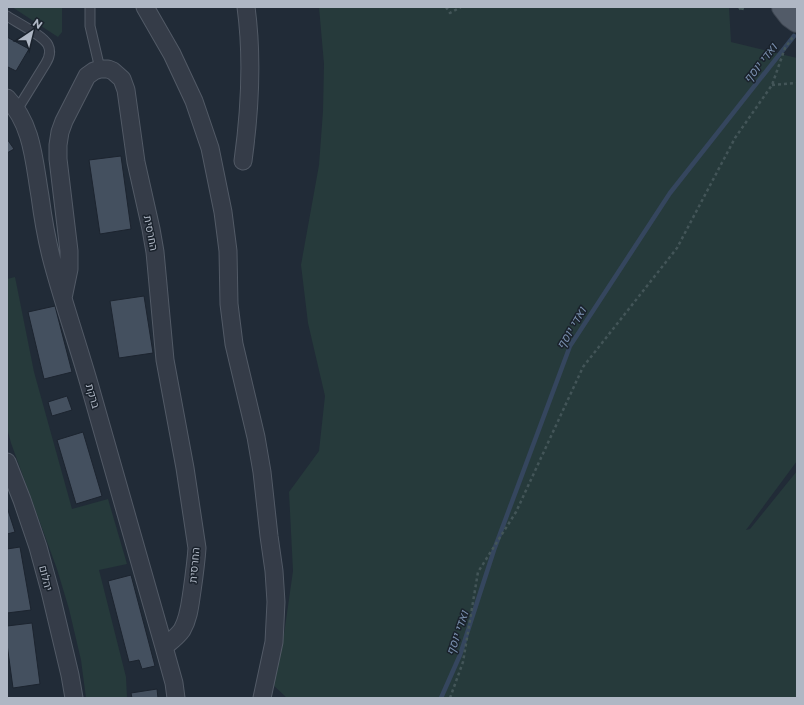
<svg xmlns="http://www.w3.org/2000/svg" width="804" height="705" viewBox="0 0 804 705" font-family="Montserrat,Heebo,sans-serif">
  <rect width="100%" height="100%" fill="#212b37"/>
  <path fill="#263a3b" d="M 12,7 L 62,7 L 62,32 L 58,37 Z
    M 319,7 L 729,7 L 731,42 L 797,58 L 797,461 L 746,530 L 750,529 L 797,471 L 797,698 L 287,698 L 272,684 L 284,634 L 293,571 L 289,492 L 319,451 L 325,396 L 308,323 L 301,265 L 319,165 L 323,111 L 324,64 Z
    M 15,277 L 34,372 L 72,509 L 108,499 L 127,564 L 99,570 L 126,677 L 127,698 L 86,698 L 81,660 L 69,609 L 57,569 L 11,443 L 7,428 L 7,279 Z"/>
  <g fill="none" stroke-linecap="round" stroke-linejoin="round">
    <path stroke="#35465e" stroke-width="4.5" d="M 441,698 L 460,655 L 494,550 L 570,346 L 670,193 L 794,36"/>
  </g>
  <path fill="#44505f" stroke="#1c242f" d="M 7,37 L 29,49 L 16,71 L 8,67 L 7,69 Z
    M 7,139 L 14,149 L 7,153 Z
    M 121,156 L 131,229 L 100,234 L 89,160 Z
    M 144,296 L 153,353 L 119,358 L 110,301 Z
    M 55,306 L 72,372 L 44,379 L 28,312 Z
    M 67,396 L 72,410 L 52,416 L 48,402 Z
    M 83,432 L 102,496 L 76,504 L 57,440 Z
    M 7,507 L 15,532 L 7,534 Z
    M 20,547 L 31,610 L 7,613 L 7,549 Z
    M 131,575 L 155,666 L 142,669 L 139,660 L 129,662 L 108,581 Z
    M 32,623 L 40,684 L 13,688 L 7,644 L 7,626 Z
    M 157,689 L 158,698 L 132,698 L 131,693 Z"/>
  <g fill="none" stroke-linecap="round" stroke-linejoin="round">
    <g stroke="#525a66" stroke-width="11">
      <path id="service" d="M 90,7 L 90,26 L 100,69
        M 7,16 C 16,22 44,36 48,45 C 51,51 49,58 46,63 L 17,110"/>
    </g>
    <g stroke="#525a66" stroke-width="19">
      <path id="minor" d="M 145,7 L 172,54 L 194,101 L 210,148 L 223,212 L 228,251 L 229,304 L 234,344 L 256,437 L 262,472 L 269,536 L 274,571 L 276,602 L 274,642 L 262,698
        M 7,98 C 33,125 34,162 40,196 C 43,219 47,242 53,264 C 65,308 80,351 92,394 C 116,478 140,563 164,647 L 174,683 L 176,698
        M 243,161 C 250,110 253,58 246,7
        M 63,298 L 69,269 L 69,251 L 58,159 L 58,145 L 60,132 L 64,121 L 87,76 L 94,71 L 100,69 L 108,69 L 113,71 L 122,79 L 126,90 L 136,162 L 151,229 L 155,252 L 165,360 L 185,468 L 197,548 C 196,563 194,577 192,591 C 190,604 189,618 182,630 C 177,637 170,642 164,647
        M 7,462 L 22,500 L 38,547 L 50,591 L 70,675 L 74,698"/>
    </g>
    <g stroke="#3e4651" stroke-width="24">
      <path id="primary" d="M 783,7 L 790,16 L 797,21"/>
    </g>
    <path stroke="#435558" stroke-width="2.5" stroke-dasharray="3 3" stroke-linecap="butt" d="M 446,7 L 450,13 L 461,7
      M 739,7 L 742,11 L 743,7
      M 772,85 L 797,83
      M 450,698 L 463,662 L 478,572 L 516,512 L 583,367 L 677,248 L 735,138 L 772,85 L 785,48 L 793,37"/>
    <use href="#service" stroke="#353c48" stroke-width="9"/>
    <use href="#minor" stroke="#353c48" stroke-width="17"/>
    <use href="#primary" stroke="#525b68" stroke-width="22"/>
  </g>
  <g text-anchor="middle" dominant-baseline="central" stroke-width="3" stroke-linejoin="round" paint-order="stroke">
    <g font-size="11" fill="#afb7c4" stroke="#1a222c">
      <text transform="translate(151 233) rotate(79)">החרסית</text>
      <text transform="translate(93 396) rotate(74)">ברקת</text>
      <text transform="translate(194 565) rotate(-85)">החרסית</text>
      <text transform="translate(46 578) rotate(76)">יהלום</text>
    </g>
    <g font-size="12" font-style="italic" fill="#788eac" stroke="#1a222c">
      <text transform="translate(760 63) rotate(-52)">ואדי יוסף</text>
      <text transform="translate(571 328) rotate(-60)">ואדי יוסף</text>
      <text transform="translate(457 633) rotate(-71)">ואדי יוסף</text>
    </g>
  </g>
  <rect width="804" height="705" fill="none" stroke="#afb7c4" stroke-width="16"/>
  <g transform="translate(32 32) rotate(35)" stroke="#1a222c" stroke-width="3" paint-order="stroke">
  <path d="M0-3L7 15L0 10L-7 15Z" fill="#afb7c4"/>
  <text y="-6" font-size="11" font-weight="bold" text-anchor="middle" fill="#afb7c4">N</text>
  </g>
</svg>
